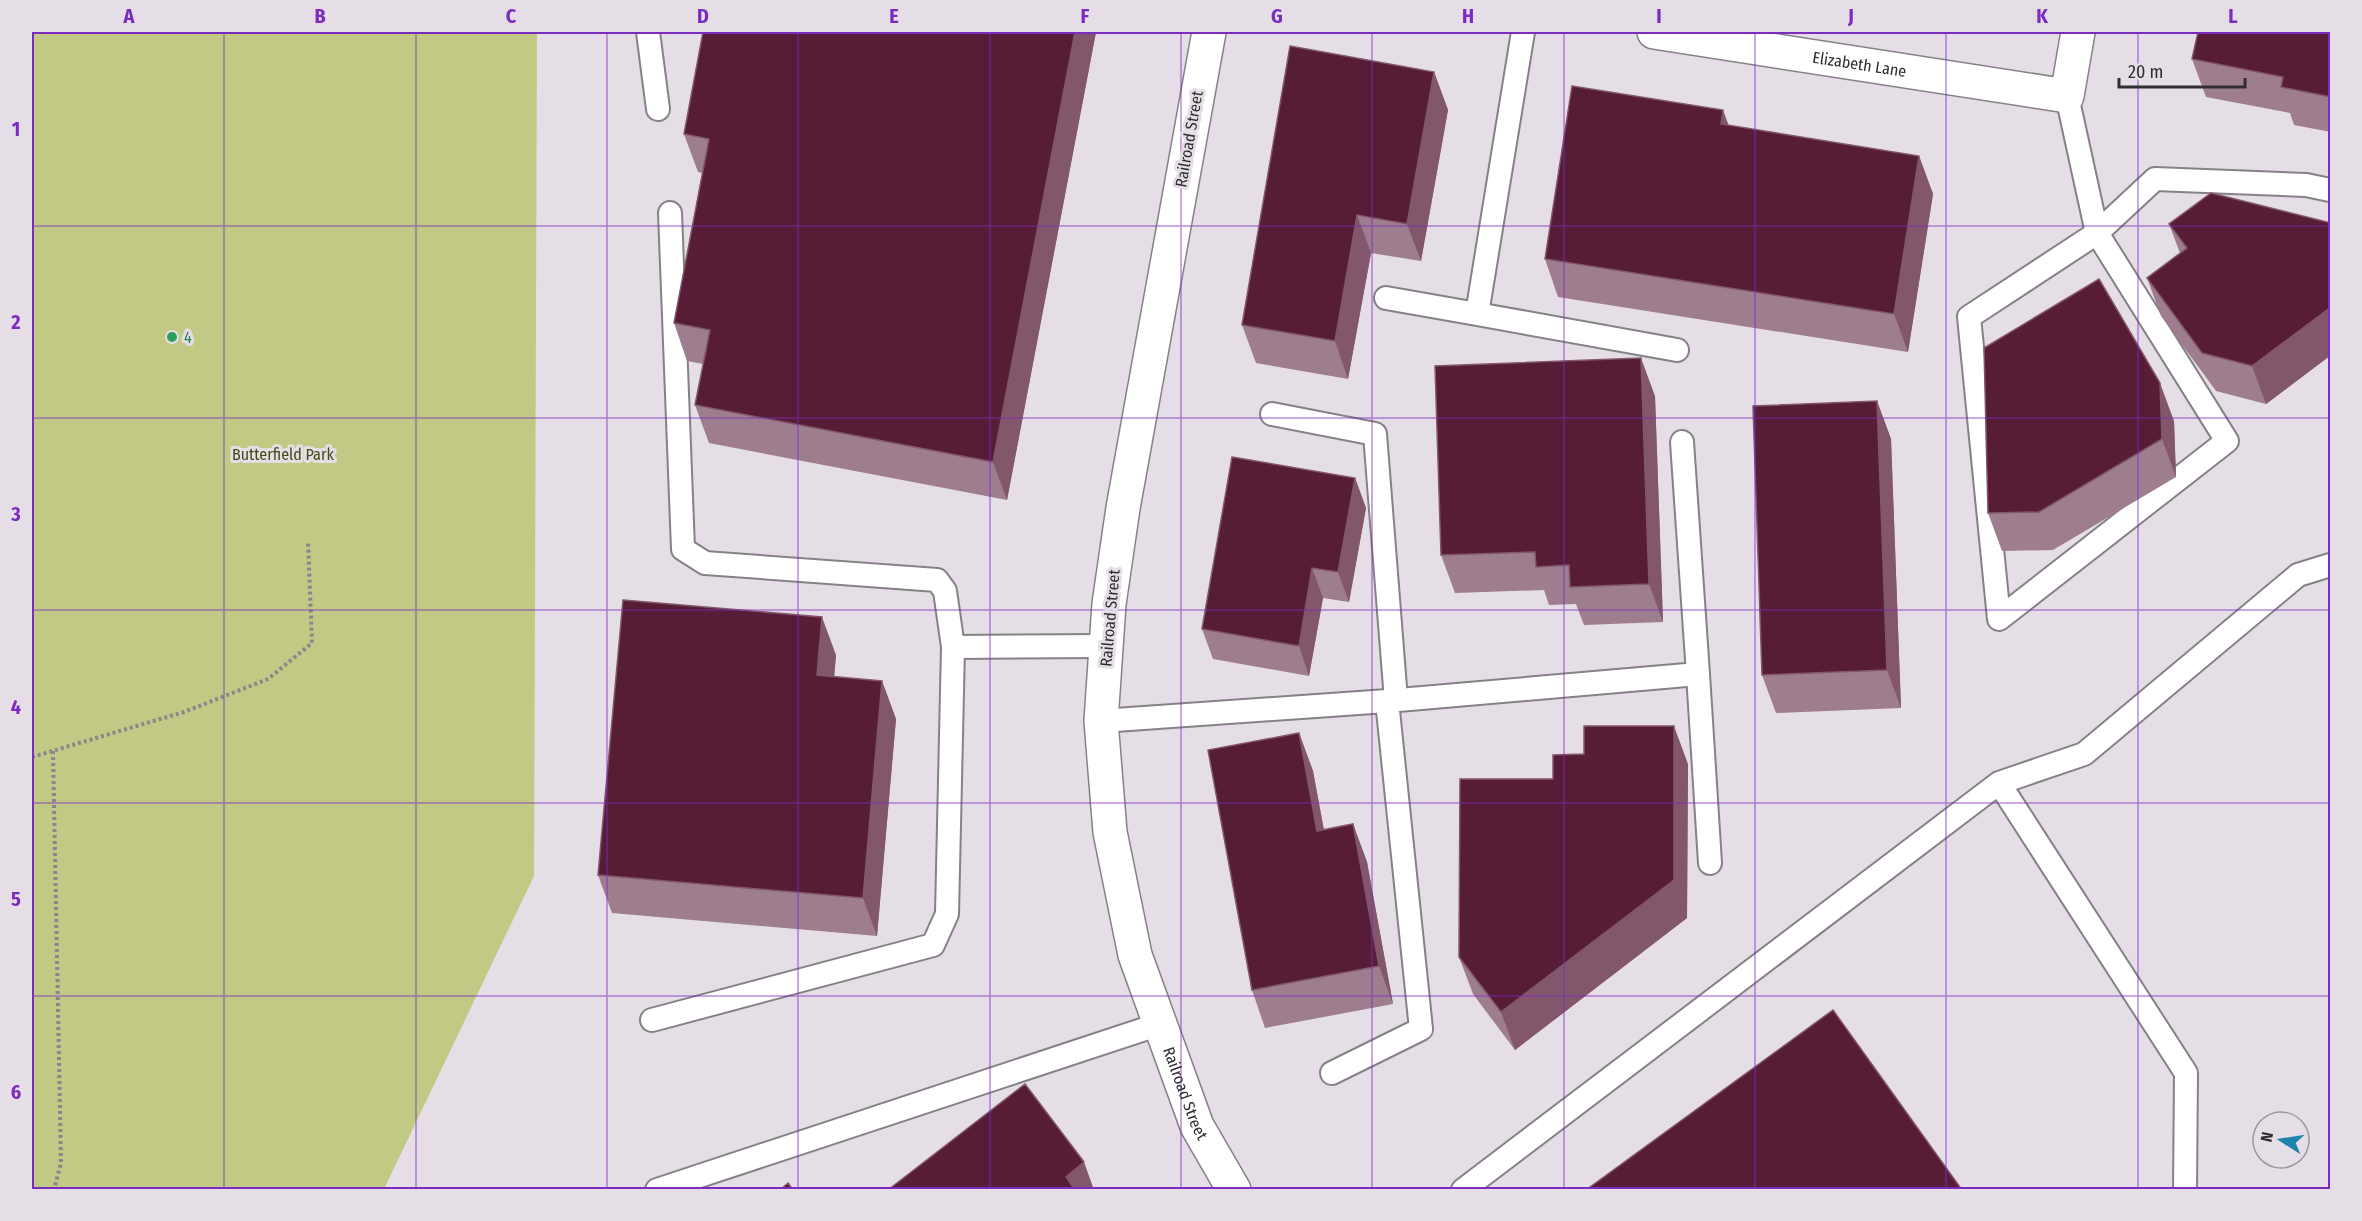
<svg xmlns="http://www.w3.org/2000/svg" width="2362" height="1221" viewBox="0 0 2362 1221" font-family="'Fira Sans Condensed',sans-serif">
  <rect width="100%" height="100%" fill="#e5dee6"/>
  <path fill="#c2c985" d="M 32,32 L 537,32 L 534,876 L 384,1189 L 32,1189 Z"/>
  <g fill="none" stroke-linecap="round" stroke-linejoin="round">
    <g stroke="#868087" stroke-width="26">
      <path id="lane" d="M 648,32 L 658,109
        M 1523,32 L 1477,314 L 1677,350
        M 2067,96 L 2097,233 L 1969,317 L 1999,619 L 2227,441 L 2097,233 L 2155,179 L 2306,185 L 2330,190
        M 670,213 L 683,549 L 705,563 L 937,580 L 945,591 L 953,647
        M 1386,298 L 1477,314
        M 1272,414 L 1375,434 L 1396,700
        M 1682,442 L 1698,674
        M 1101,721 L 1387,701 L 1698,674 L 1710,863
        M 1999,783 L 2084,754 L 2298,575 L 2330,565
        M 652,1020 L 933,945 L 947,914 L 953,647 L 1106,646
        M 1332,1073 L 1421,1029 L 1387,701
        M 657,1190 L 1160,1024
        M 1463,1190 L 1999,783 L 2186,1073 L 2185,1190"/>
    </g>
    <g stroke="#868087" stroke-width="36">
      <g id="street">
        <path id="s1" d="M 1654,32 L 2067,96 L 2078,32"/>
      </g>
    </g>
    <g stroke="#868087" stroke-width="36">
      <g id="secondary">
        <path id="s2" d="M 1209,32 L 1123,508 L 1109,604 L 1101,721 L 1110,832 L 1135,955 L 1197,1126 L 1234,1190"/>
      </g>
    </g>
    <path stroke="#8a868b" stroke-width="4" stroke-dasharray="3 3" stroke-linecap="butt" d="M 53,751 L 61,1163 L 54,1190
      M 32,757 L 184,712 L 268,679 L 312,643 L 308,541"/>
    <use href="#lane" stroke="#fff" stroke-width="22"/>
    <use href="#street" stroke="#fff" stroke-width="33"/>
    <use href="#secondary" stroke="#fff" stroke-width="33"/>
  </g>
  <path fill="#9e7d8e" d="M 1096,32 L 1007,500 L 709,443 L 695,405 L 703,364 L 687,361 L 674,323 L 702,173 L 698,172 L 684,134 Z
    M 2331,32 L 2331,132 L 2294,125 L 2290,113 L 2206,97 L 2192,59 Z
    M 1434,72 L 1448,110 L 1421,261 L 1371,253 L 1348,379 L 1256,363 L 1242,325 Z
    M 1729,126 L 1919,156 L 1933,194 L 1908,352 L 1558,297 L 1545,259 Z
    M 2331,223 L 2331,355 L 2266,404 L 2216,391 L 2161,316 L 2147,278 L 2180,253 L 2169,224 Z
    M 1655,396 L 1663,622 L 1584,625 L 1576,604 L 1549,605 L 1544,590 L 1455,593 L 1441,555 Z
    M 1877,401 L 1891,439 L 1901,708 L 1776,713 L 1762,675 Z
    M 2174,421 L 2176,477 L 2053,550 L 2002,551 L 1988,513 Z
    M 1355,478 L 1366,508 L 1349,602 L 1323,598 L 1309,676 L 1213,659 L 1202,629 Z
    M 836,655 L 834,677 L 882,681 L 896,719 L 877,936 L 612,913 L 598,875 Z
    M 1299,733 L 1313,771 L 1324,830 L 1353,824 L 1367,862 L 1393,1004 L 1265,1028 L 1252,990 Z
    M 1688,764 L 1687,918 L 1515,1050 L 1473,994 L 1459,957 L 1553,779 Z"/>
  <path fill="#82566b" d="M 1075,32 L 1096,32 L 1007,500 L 993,462 Z
    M 1434,72 L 1448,110 L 1421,261 L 1407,224 Z
    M 1723,110 L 1737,148 L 1721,124 Z
    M 1919,156 L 1933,194 L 1908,352 L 1894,314 Z
    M 1357,215 L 1371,253 L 1348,379 L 1335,341 Z
    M 2331,307 L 2331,355 L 2266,404 L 2252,366 Z
    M 1641,358 L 1655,396 L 1663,622 L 1649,584 Z
    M 2160,383 L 2174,421 L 2176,477 L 2162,439 Z
    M 1877,401 L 1891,439 L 1901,708 L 1887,670 Z
    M 1355,478 L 1366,508 L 1349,602 L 1338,572 Z
    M 1312,568 L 1323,598 L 1309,676 L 1299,646 Z
    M 822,617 L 836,655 L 831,713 L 817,675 Z
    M 882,681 L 896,719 L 877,936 L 863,898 Z
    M 1674,726 L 1688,764 L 1687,918 L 1515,1050 L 1501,1012 Z
    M 1299,733 L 1313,771 L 1331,869 L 1317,831 Z
    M 1353,824 L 1367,862 L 1393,1004 L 1379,966 Z
    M 1084,1162 L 1094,1190 L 1070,1190 L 1066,1177 Z"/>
  <path fill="#571c36" stroke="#82566b" stroke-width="1.5" d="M 703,32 L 1075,32 L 993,462 L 695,405 L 710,330 L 674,323 L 709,139 L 684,134 Z
    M 2198,32 L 2331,32 L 2331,97 L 2281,87 L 2283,77 L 2192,59 Z
    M 1290,46 L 1434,72 L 1407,224 L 1357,215 L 1335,341 L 1242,325 Z
    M 1572,86 L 1723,110 L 1721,124 L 1919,156 L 1894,314 L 1545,259 Z
    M 2211,193 L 2331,223 L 2331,307 L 2252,366 L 2202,353 L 2147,278 L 2187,248 L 2169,224 Z
    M 2099,279 L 2160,383 L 2162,439 L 2039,512 L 1988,513 L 1984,348 Z
    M 1641,358 L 1649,584 L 1570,587 L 1569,565 L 1536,567 L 1535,552 L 1441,555 L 1435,366 Z
    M 1877,401 L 1887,670 L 1762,675 L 1753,406 Z
    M 1232,457 L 1355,478 L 1338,572 L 1312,568 L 1299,646 L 1202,629 Z
    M 623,600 L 822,617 L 817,675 L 882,681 L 863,898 L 598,875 Z
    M 1584,726 L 1674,726 L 1674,880 L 1501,1012 L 1459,957 L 1460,779 L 1553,779 L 1553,755 L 1584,754 Z
    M 1299,733 L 1317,831 L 1353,824 L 1379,966 L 1252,990 L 1208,750 Z
    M 1833,1010 L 1962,1190 L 1586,1190 Z
    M 1025,1084 L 1084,1162 L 1066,1177 L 1075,1190 L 888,1190 Z
    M 788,1183 L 793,1190 L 780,1190 Z"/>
  <path fill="none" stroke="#7b2cbf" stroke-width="1.5" stroke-opacity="0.55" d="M 224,32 L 224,1190M 416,32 L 416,1190M 607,32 L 607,1190M 798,32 L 798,1190M 990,32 L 990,1190M 1181,32 L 1181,1190M 1372,32 L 1372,1190M 1564,32 L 1564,1190M 1755,32 L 1755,1190M 1946,32 L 1946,1190M 2138,32 L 2138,1190M 32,226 L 2330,226M 32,418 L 2330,418M 32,610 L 2330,610M 32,803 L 2330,803M 32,996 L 2330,996"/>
  <circle fill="#2e9e5b" stroke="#e5dee6" stroke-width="2" cx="172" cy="337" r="6"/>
  <g text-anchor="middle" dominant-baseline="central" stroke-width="6" stroke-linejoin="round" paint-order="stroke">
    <g font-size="16" fill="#2f2d30" stroke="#e5dee6">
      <text stroke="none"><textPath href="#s1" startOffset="208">Elizabeth Lane</textPath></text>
      <text transform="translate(1189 139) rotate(-80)">Railroad Street</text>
      <text transform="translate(1110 618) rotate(-85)">Railroad Street</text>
      <text stroke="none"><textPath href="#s2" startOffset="1082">Railroad Street</textPath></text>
    </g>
    <g font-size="16" fill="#27864d" stroke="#e5dee6" text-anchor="start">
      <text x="184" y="337">4</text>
    </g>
    <g font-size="16" fill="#464a16" stroke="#e5dee6">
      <text x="283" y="454">Butterfield Park</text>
    </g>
  </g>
  <rect width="2362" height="1221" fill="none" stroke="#e5dee6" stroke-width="66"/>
  <g transform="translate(2281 1140) rotate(282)"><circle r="28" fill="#e5dee6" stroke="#9c979d" stroke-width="1.5"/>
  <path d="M0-4.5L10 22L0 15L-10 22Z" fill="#1e83ad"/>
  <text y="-9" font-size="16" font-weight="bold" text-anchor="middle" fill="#2f2d30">N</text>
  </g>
  <path d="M2119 78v9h126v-9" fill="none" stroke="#2f2d30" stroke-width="3"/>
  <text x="2128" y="78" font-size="18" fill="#2f2d30" stroke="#e5dee6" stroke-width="4.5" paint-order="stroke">20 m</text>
  <rect x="33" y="33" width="2296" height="1155" fill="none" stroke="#7b2cbf" stroke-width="2"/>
  <g font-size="20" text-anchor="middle" font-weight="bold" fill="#7b2cbf">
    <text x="129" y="23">A</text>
    <text x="320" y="23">B</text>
    <text x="511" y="23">C</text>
    <text x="703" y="23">D</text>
    <text x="894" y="23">E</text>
    <text x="1085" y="23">F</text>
    <text x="1277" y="23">G</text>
    <text x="1468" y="23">H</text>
    <text x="1659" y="23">I</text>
    <text x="1851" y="23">J</text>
    <text x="2042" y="23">K</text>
    <text x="2233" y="23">L</text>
    <text x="16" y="136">1</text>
    <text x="16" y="329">2</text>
    <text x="16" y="521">3</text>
    <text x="16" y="714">4</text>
    <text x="16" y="906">5</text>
    <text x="16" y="1099">6</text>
  </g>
</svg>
